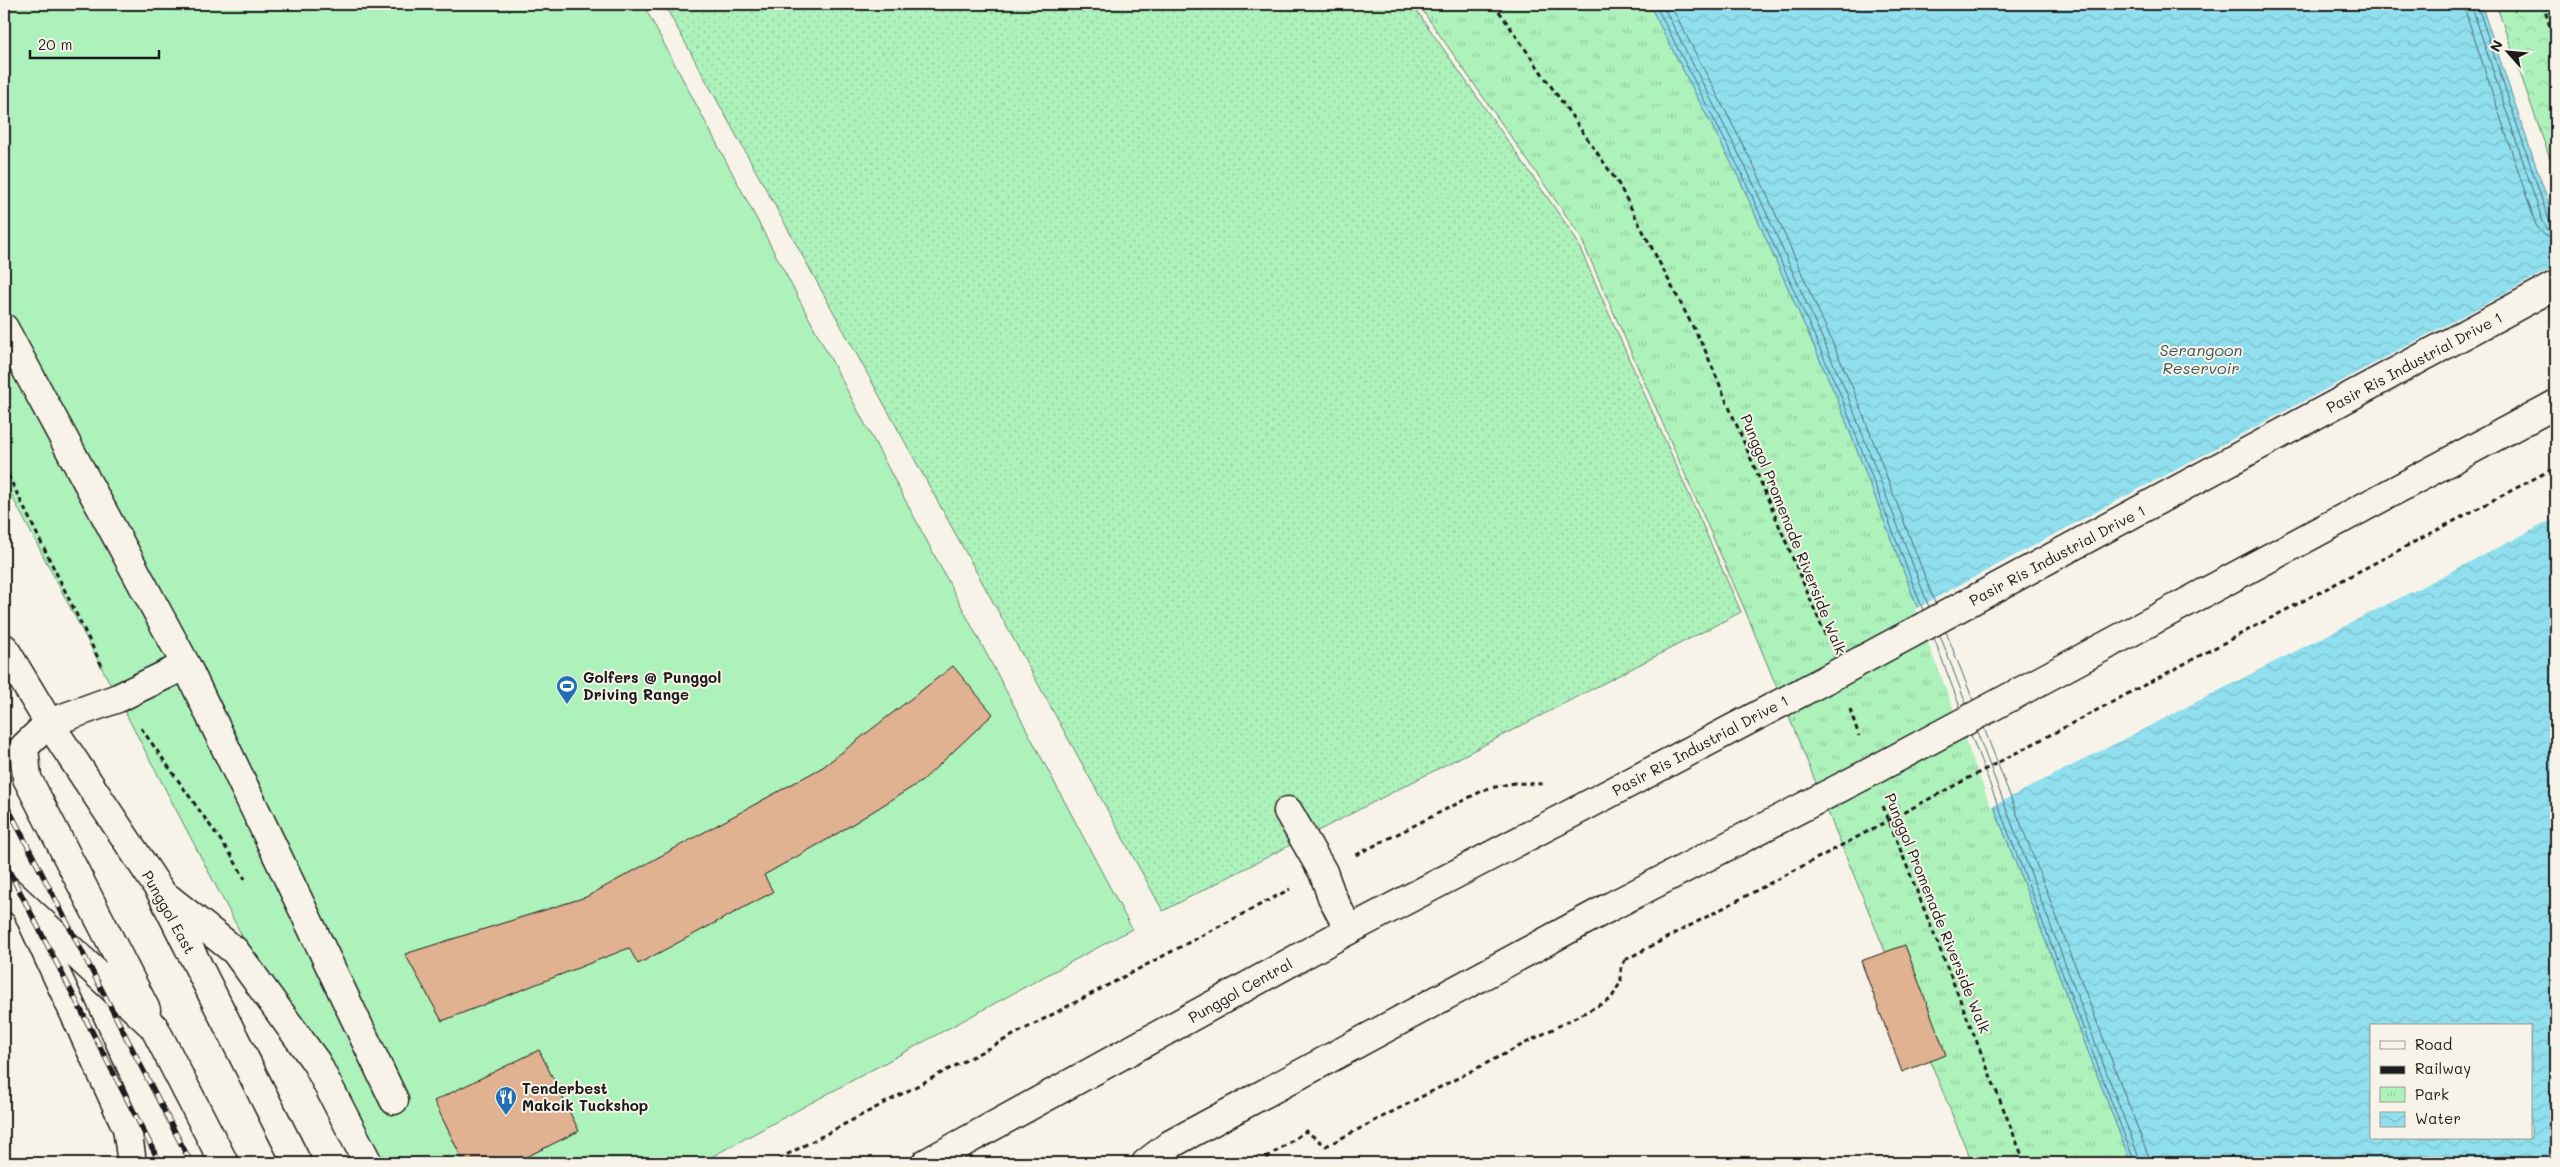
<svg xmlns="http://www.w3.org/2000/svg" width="2560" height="1167" viewBox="0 0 2560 1167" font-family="Mali,sans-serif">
  <defs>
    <pattern id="grass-dots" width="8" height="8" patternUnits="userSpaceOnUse" patternTransform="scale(1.25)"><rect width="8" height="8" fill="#adf1bb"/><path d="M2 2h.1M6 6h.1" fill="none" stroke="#94cea0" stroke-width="1.8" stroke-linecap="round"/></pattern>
    <pattern id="forest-crowns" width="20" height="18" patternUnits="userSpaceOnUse" patternTransform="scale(1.25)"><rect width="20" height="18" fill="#adf1bb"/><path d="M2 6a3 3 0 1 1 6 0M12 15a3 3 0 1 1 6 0" fill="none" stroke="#94cea0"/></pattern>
    <pattern id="park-tufts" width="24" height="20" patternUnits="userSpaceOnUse" patternTransform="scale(1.25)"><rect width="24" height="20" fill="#adf1bb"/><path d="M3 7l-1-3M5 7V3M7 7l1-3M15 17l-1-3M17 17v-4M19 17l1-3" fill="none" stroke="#94cea0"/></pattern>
    <pattern id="water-waves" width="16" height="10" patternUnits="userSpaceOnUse" patternTransform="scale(1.25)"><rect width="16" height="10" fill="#90dfee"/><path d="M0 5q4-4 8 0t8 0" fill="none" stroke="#7cbfcc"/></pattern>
  </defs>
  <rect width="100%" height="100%" fill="#f7f3e8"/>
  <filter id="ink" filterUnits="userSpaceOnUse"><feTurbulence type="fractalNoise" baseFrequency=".02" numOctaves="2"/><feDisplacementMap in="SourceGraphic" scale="10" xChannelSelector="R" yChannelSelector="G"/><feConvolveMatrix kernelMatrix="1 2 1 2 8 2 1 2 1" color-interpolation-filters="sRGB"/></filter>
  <g filter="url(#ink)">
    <path fill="url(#grass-dots)" stroke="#64866c" d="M 664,4 L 1412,4 L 1575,237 L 1741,612 L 1163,911 Z"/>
    <path fill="url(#forest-crowns)" stroke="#64866c" d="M 2496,4 L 2556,4 L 2556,176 Z"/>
    <path fill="url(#park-tufts)" stroke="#64866c" d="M 1418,4 L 1649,4 L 1739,178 L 1837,398 L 2131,1163 L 1972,1163 L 1745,610 L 1579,234 Z"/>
    <path fill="#adf1bb" stroke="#64866c" d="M 4,4 L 643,4 L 1132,929 L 700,1163 L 361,1163 L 4,481 Z"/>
    <path fill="url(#water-waves)" stroke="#62919a" fill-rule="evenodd" d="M 1649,4 L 2481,4 L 2556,225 L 2556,1163 L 2131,1163 L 1837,398 L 1739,178 ZM 2371,1026 L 2531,1026 L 2531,1138 L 2371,1138 Z"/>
    <path fill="#f7f3e8" d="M 2556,266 L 2556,518 L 1991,807 L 1915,609 Z"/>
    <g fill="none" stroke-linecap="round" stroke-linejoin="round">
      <path stroke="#4a6a70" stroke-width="1" d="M 1655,4 L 1743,176 L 1841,396 L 1923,610
        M 1662,4 L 1749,174 L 1847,394 L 1929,607
        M 1670,4 L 1756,170 L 1854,391 L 1935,603
        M 2463,4 L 2536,225 L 2544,235 L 2556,238
        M 2471,4 L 2543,222 L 2548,229 L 2556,230
        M 2477,4 L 2545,209 L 2550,222 L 2556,224
        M 1946,632 L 1973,700
        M 1940,635 L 1966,704
        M 1934,638 L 1960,707
        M 1984,728 L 2148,1155 L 2149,1163
        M 1977,732 L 2141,1163
        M 1971,735 L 2135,1163"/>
    </g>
    <path fill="#e0b291" stroke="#1c1c1c" d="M 953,666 L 993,714 L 922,781 L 830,838 L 764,875 L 773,892 L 638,964 L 629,948 L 442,1021 L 405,954 L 586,897 L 823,767 Z
      M 1905,945 L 1946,1055 L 1902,1072 L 1861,961 Z
      M 539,1050 L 579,1131 L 514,1163 L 464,1163 L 434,1101 Z"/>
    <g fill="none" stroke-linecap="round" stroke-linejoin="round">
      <g stroke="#1c1c1c" stroke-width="31">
        <path id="minor" d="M 4,328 L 186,665 L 394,1100
          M 49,723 L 118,698 L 186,665
          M 1288,811 L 1323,872 L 1332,897 L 1349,930"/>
      </g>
      <g stroke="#1c1c1c" stroke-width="31">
        <path id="major" d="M 4,648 L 49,723 L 161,892 L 297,1163
          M 49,723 L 24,747 L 27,778 L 146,1010
          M 4,887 L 154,1027 L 224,1163
          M 168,898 L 235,951 L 316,1062 L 368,1163
          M 30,917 L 127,1128 L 132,1163
          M 926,1163 L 1349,930 L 1557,821
          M 1146,1163 L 1171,1144 L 1606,909"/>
      </g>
      <path stroke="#1c1c1c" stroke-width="3" stroke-dasharray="5 4" stroke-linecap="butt" d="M 1494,4 L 1618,183 L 1705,350 L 1827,639
        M 2543,4 L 2556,46
        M 4,467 L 102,666
        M 1850,709 L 1859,736
        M 141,728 L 231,855 L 245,879
        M 1883,806 L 2025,1163
        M 1356,855 L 1486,789 L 1514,783 L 1545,784
        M 771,1163 L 1290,889
        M 1259,1163 L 1306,1131 L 1326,1146 L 1611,999 L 1621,981 L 1621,967 L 1625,960"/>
      <use href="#minor" stroke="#f7f3e8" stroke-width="28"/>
      <use href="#major" stroke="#f7f3e8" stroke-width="28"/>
      <g stroke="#1c1c1c" stroke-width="5.5">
        <path id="rail" d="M 4,800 L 191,1163
          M 4,861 L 160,1163"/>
      </g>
      <use href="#rail" stroke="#f7f3e8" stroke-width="4" stroke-dasharray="11" stroke-linecap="butt"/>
      <g stroke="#1c1c1c" stroke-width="31" stroke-linecap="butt">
        <path id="major-bridge" d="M 1557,821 L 1838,673 L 2556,285
          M 1606,909 L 1863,776 L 2556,404"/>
      </g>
      <path stroke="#1c1c1c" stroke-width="3" stroke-dasharray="5 4" stroke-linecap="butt" d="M 1625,960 L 2556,467"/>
      <use href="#major-bridge" stroke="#f7f3e8" stroke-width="28"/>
    </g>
  </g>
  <defs>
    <g id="stadium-pin" transform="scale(1.125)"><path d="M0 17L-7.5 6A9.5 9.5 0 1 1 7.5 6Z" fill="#1f6fb2" stroke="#f7f3e8"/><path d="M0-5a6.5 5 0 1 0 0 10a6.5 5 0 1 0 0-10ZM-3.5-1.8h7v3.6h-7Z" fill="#fff"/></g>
    <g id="restaurant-pin" transform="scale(1.125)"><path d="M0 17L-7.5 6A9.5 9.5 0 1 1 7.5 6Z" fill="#1f6fb2" stroke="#f7f3e8"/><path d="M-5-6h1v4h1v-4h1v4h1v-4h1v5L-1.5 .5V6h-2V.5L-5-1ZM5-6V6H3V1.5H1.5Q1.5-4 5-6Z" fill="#fff"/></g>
  </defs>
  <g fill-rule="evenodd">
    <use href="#stadium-pin" x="567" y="686"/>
    <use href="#restaurant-pin" x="506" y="1097"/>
  </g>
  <g text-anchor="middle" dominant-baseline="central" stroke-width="4" stroke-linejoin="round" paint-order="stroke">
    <g font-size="15" fill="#1c1c1c" stroke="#f7f3e8">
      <text transform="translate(2414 362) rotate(-28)">Pasir Ris Industrial Drive 1</text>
      <text transform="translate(1794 534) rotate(68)">Punggol Promenade Riverside Walk</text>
      <text transform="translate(2057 555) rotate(-28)">Pasir Ris Industrial Drive 1</text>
      <text transform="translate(1700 745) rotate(-28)">Pasir Ris Industrial Drive 1</text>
      <text transform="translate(169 912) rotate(61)">Punggol East</text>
      <text transform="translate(1938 913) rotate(68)">Punggol Promenade Riverside Walk</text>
      <text transform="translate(1240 990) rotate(-29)">Punggol Central</text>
    </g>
    <g font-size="15" font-weight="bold" fill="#1c1c1c" stroke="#f7f3e8" text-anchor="start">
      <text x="583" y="677">Golfers @ Punggol<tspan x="583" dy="17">Driving Range</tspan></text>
      <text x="522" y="1088">Tenderbest<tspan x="522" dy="17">Makcik Tuckshop</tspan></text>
    </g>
    <g font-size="16" font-style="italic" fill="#3f565b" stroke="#f7f3e8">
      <text x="2201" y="349">Serangoon<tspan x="2201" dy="18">Reservoir</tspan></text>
    </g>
  </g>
  <rect width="2560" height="1167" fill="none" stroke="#f7f3e8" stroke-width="20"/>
  <rect x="10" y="10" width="2540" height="1147" fill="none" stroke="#1c1c1c" stroke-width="2" filter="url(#ink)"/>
  <rect x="2370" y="1024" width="162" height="115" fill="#f7f3e8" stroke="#9f9d96"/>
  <rect x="2380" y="1041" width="25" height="8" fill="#f7f3e8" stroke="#9f9d96"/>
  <text x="2415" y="1050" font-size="15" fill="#1c1c1c">Road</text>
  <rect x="2380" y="1066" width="25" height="8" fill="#1c1c1c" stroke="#9f9d96"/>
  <text x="2415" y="1074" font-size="15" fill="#1c1c1c">Railway</text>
  <rect x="2380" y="1087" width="25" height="15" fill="url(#park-tufts)" stroke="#9f9d96"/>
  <text x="2415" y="1100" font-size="15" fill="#1c1c1c">Park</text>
  <rect x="2380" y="1112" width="25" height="15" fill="url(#water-waves)" stroke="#9f9d96"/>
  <text x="2415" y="1124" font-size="15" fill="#1c1c1c">Water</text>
  <g transform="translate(2508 52) rotate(297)" stroke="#f7f3e8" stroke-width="4" paint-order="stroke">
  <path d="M0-4L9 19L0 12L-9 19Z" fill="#1c1c1c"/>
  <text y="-8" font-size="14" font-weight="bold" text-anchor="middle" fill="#1c1c1c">N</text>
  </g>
  <path d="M30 50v8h129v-8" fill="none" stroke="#1c1c1c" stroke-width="2.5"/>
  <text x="38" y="50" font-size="15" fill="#1c1c1c" stroke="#f7f3e8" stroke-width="4" paint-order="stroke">20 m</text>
</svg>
